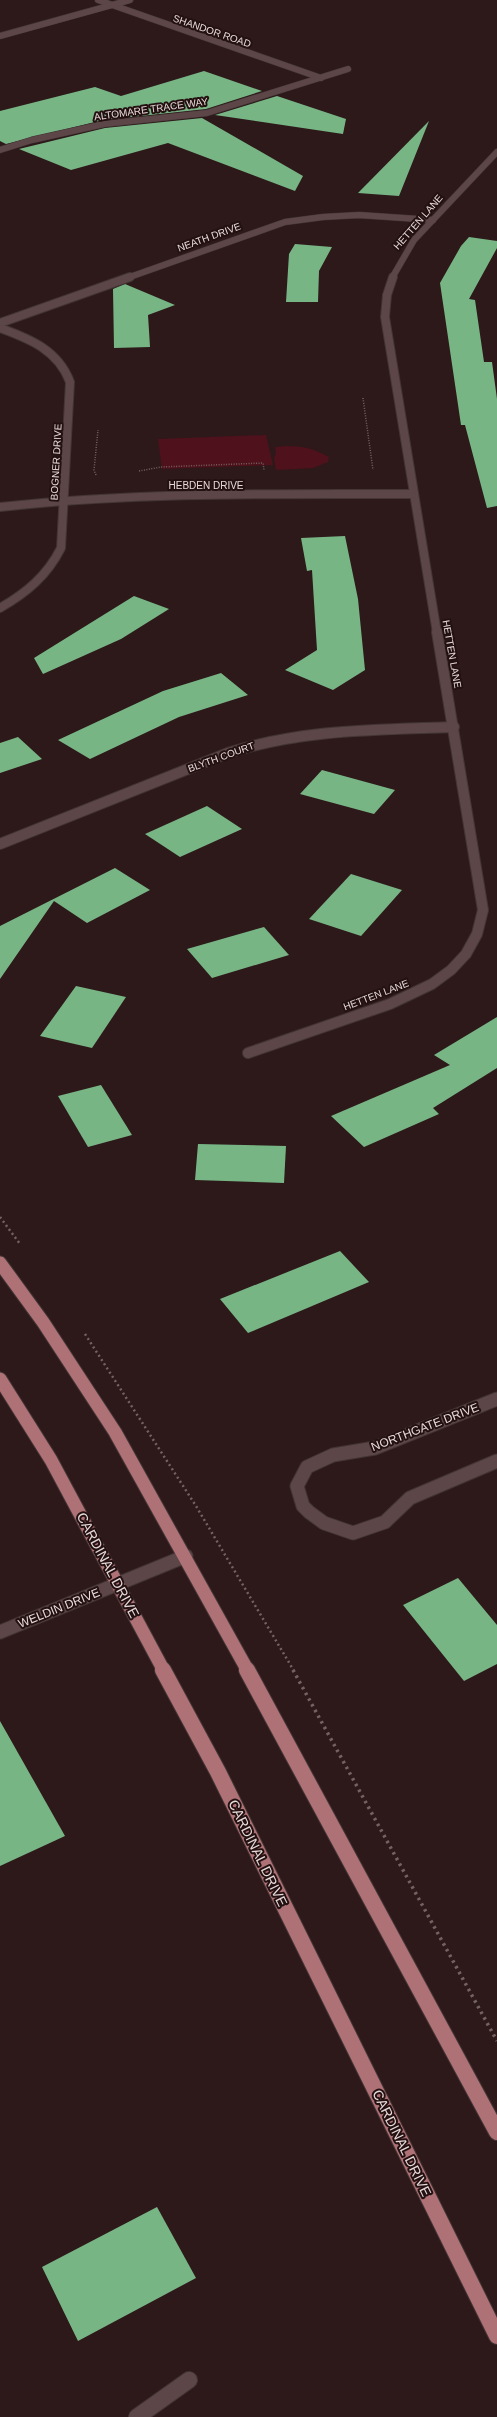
<svg xmlns="http://www.w3.org/2000/svg" width="497" height="2417" viewBox="0 0 497 2417" font-family="Arial,sans-serif">
<rect width="100%" height="100%" fill="#2d191a"/>
<g fill="#4f111b">
<path d="M266,435l7,30 -111,4 -4,-30z"/>
<path d="M287,446c16,0 28,3 42,11l-1,5 -15,6 -37,2 -2,-12 2,-4 -1,-7z"/>
</g>
<g fill="#78b585">
<path d="M204,71l58,20 -56,18 -103,11 -97,24 -6,-3v-30l95,-24 26,9z"/>
<path d="M277,96l69,23 -3,15 -128,-19z"/>
<path d="M202,118l101,58 -8,15 -127,-48 -97,27 -52,-21 86,-21z"/>
<path d="M429,121l-30,75 -41,-3z"/>
<path d="M469,237l28,4v7l-28,51 6,1 9,62h8l5,37v107l-10,2 -22,-83h-4l-21,-142 21,-37z"/>
<path d="M295,244l37,3 -13,24 -1,31h-32l3,-48z"/>
<path d="M125,284l50,21 -27,10 2,32 -36,1 -1,-59z"/>
<path d="M345,536l13,63 7,71 -32,20 -48,-20 32,-20 -5,-80 -5,1 -6,-33z"/>
<path d="M134,596l35,13 -48,30 -78,35 -9,-16z"/>
<path d="M221,673l27,22 -69,22 -89,42 -32,-19 105,-49z"/>
<path d="M18,737l24,22 -42,14v-30z"/>
<path d="M322,770l73,20 -21,24 -74,-20z"/>
<path d="M207,806l35,23 -62,28 -35,-23z"/>
<path d="M115,868l35,22 -63,33 -33,-22 -54,78v-53z"/>
<path d="M351,874l51,16 -41,46 -52,-17z"/>
<path d="M264,927l25,28 -77,23 -25,-29z"/>
<path d="M76,986l50,11 -34,51 -52,-12z"/>
<path d="M497,1017v51l-64,40 6,6 -75,33 -33,-31 119,-51 -16,-10z"/>
<path d="M101,1085l31,50 -44,12 -30,-51z"/>
<path d="M198,1144l88,2 -2,37 -89,-3z"/>
<path d="M340,1251l29,31 -121,51 -28,-34z"/>
<path d="M458,1578l39,47v39l-33,17 -61,-76z"/>
<path d="M0,1721l65,115 -65,30z"/>
<path d="M157,2207l39,71 -118,63 -36,-74z"/>
</g>
<g fill="none" stroke-linecap="round" stroke-linejoin="round">
<defs>
<g id="minor-far4">
<path d="M98,0l223,78"/>
<path d="M0,36l130,-36"/>
<path d="M0,150l32,-10 72,-16 103,-11 141,-44"/>
<path d="M127,278l158,-56 38,-5 36,-2 74,5"/>
<path d="M392,278l22,-38 83,-88"/>
</g>
<g id="minor-far3">
<path d="M393,277l-6,18 -2,22 52,316"/>
<path d="M0,323l130,-46"/>
<path d="M0,328c30,11 58,22 70,54l-9,166c-14,28 -35,45 -61,60"/>
<path d="M0,507c137,-15 274,-13 412,-13"/>
</g>
<g id="minor-far2">
<path d="M0,844l228,-91c75,-24 148,-23 226,-26"/>
<path d="M248,1053l142,-49 42,-20 19,-14 15,-16 11,-20 6,-24 -46,-278"/>
</g>
<g id="minor-far1">
<path d="M497,1399l-122,49 -42,7 -26,12 -10,19 6,20 6,6 15,11 29,10 32,-11 25,-24 87,-37"/>
<path d="M0,1632l186,-76"/>
</g>
<path id="minor" d="M137,2417l52,-37"/>
<g id="major-far1">
<path d="M0,1263l43,59 72,110 133,239"/>
<path d="M0,1379l51,81 113,211"/>
</g>
<g id="major">
<path d="M163,1670l55,102 279,564"/>
<path d="M247,1670l250,462"/>
</g>
</defs>
<use href="#minor-far4" stroke="#433435" stroke-width="7"/>
<use href="#minor-far3" stroke="#433435" stroke-width="10"/>
<use href="#minor-far2" stroke="#433435" stroke-width="12"/>
<use href="#minor-far1" stroke="#433435" stroke-width="15"/>
<use href="#minor" stroke="#433435" stroke-width="18"/>
<use href="#major-far1" stroke="#433435" stroke-width="15"/>
<use href="#major" stroke="#433435" stroke-width="18"/>
<g stroke="#746263" stroke-width="1.5" stroke-dasharray="1 1.5" stroke-linecap="butt">
<path d="M363,398l10,72"/>
<path d="M139,471l22,-4 102,-4 1,7"/>
<path d="M96,475l-2,-5 4,-40"/>
</g>
<g stroke="#746263" stroke-width="2.5" stroke-dasharray="2 3" stroke-linecap="butt">
<path d="M0,1217l20,27"/>
<path d="M85,1334l111,172 98,165"/>
</g>
<path stroke="#746263" stroke-width="3.5" stroke-dasharray="2.5 4" stroke-linecap="butt" d="M293,1670l204,371"/>
<use href="#minor-far4" stroke="#5c4647" stroke-width="6"/>
<use href="#minor-far3" stroke="#5c4647" stroke-width="8"/>
<use href="#minor-far2" stroke="#5c4647" stroke-width="10"/>
<use href="#minor-far1" stroke="#5c4647" stroke-width="13"/>
<use href="#minor" stroke="#5c4647" stroke-width="16"/>
<use href="#major-far1" stroke="#ae7175" stroke-width="13"/>
<use href="#major" stroke="#ae7175" stroke-width="16"/>
</g>
<g text-anchor="middle" dominant-baseline="central" stroke-width="4" stroke-linejoin="round" paint-order="stroke">
<g font-size="10" fill="#e8dada" stroke="#231011">
<text transform="translate(212 31) rotate(19)">SHANDOR ROAD</text>
<text transform="translate(151 109) rotate(-8)">ALTOMARE TRACE WAY</text>
<text transform="translate(418 222) rotate(-49)">HETTEN LANE</text>
<text transform="translate(209 237) rotate(-20)">NEATH DRIVE</text>
<text transform="translate(56 462) rotate(-87)">BOGNER DRIVE</text>
<text x="206" y="485">HEBDEN DRIVE</text>
<text transform="translate(452 654) rotate(80)">HETTEN LANE</text>
<text transform="translate(221 757) rotate(-20)">BLYTH COURT</text>
<text transform="translate(376 995) rotate(-21)">HETTEN LANE</text>
</g>
<g font-size="12" fill="#e8dada" stroke="#231011">
<text transform="translate(425 1427) rotate(-21)">NORTHGATE DRIVE</text>
<text transform="translate(59 1608) rotate(-22)">WELDIN DRIVE</text>
</g>
<g font-size="14" fill="#e8dada" stroke="#231011">
<text transform="translate(108 1565) rotate(62)">CARDINAL DRIVE</text>
<text transform="translate(258 1853) rotate(64)">CARDINAL DRIVE</text>
<text transform="translate(402 2143) rotate(64)">CARDINAL DRIVE</text>
</g>
</g>
</svg>
